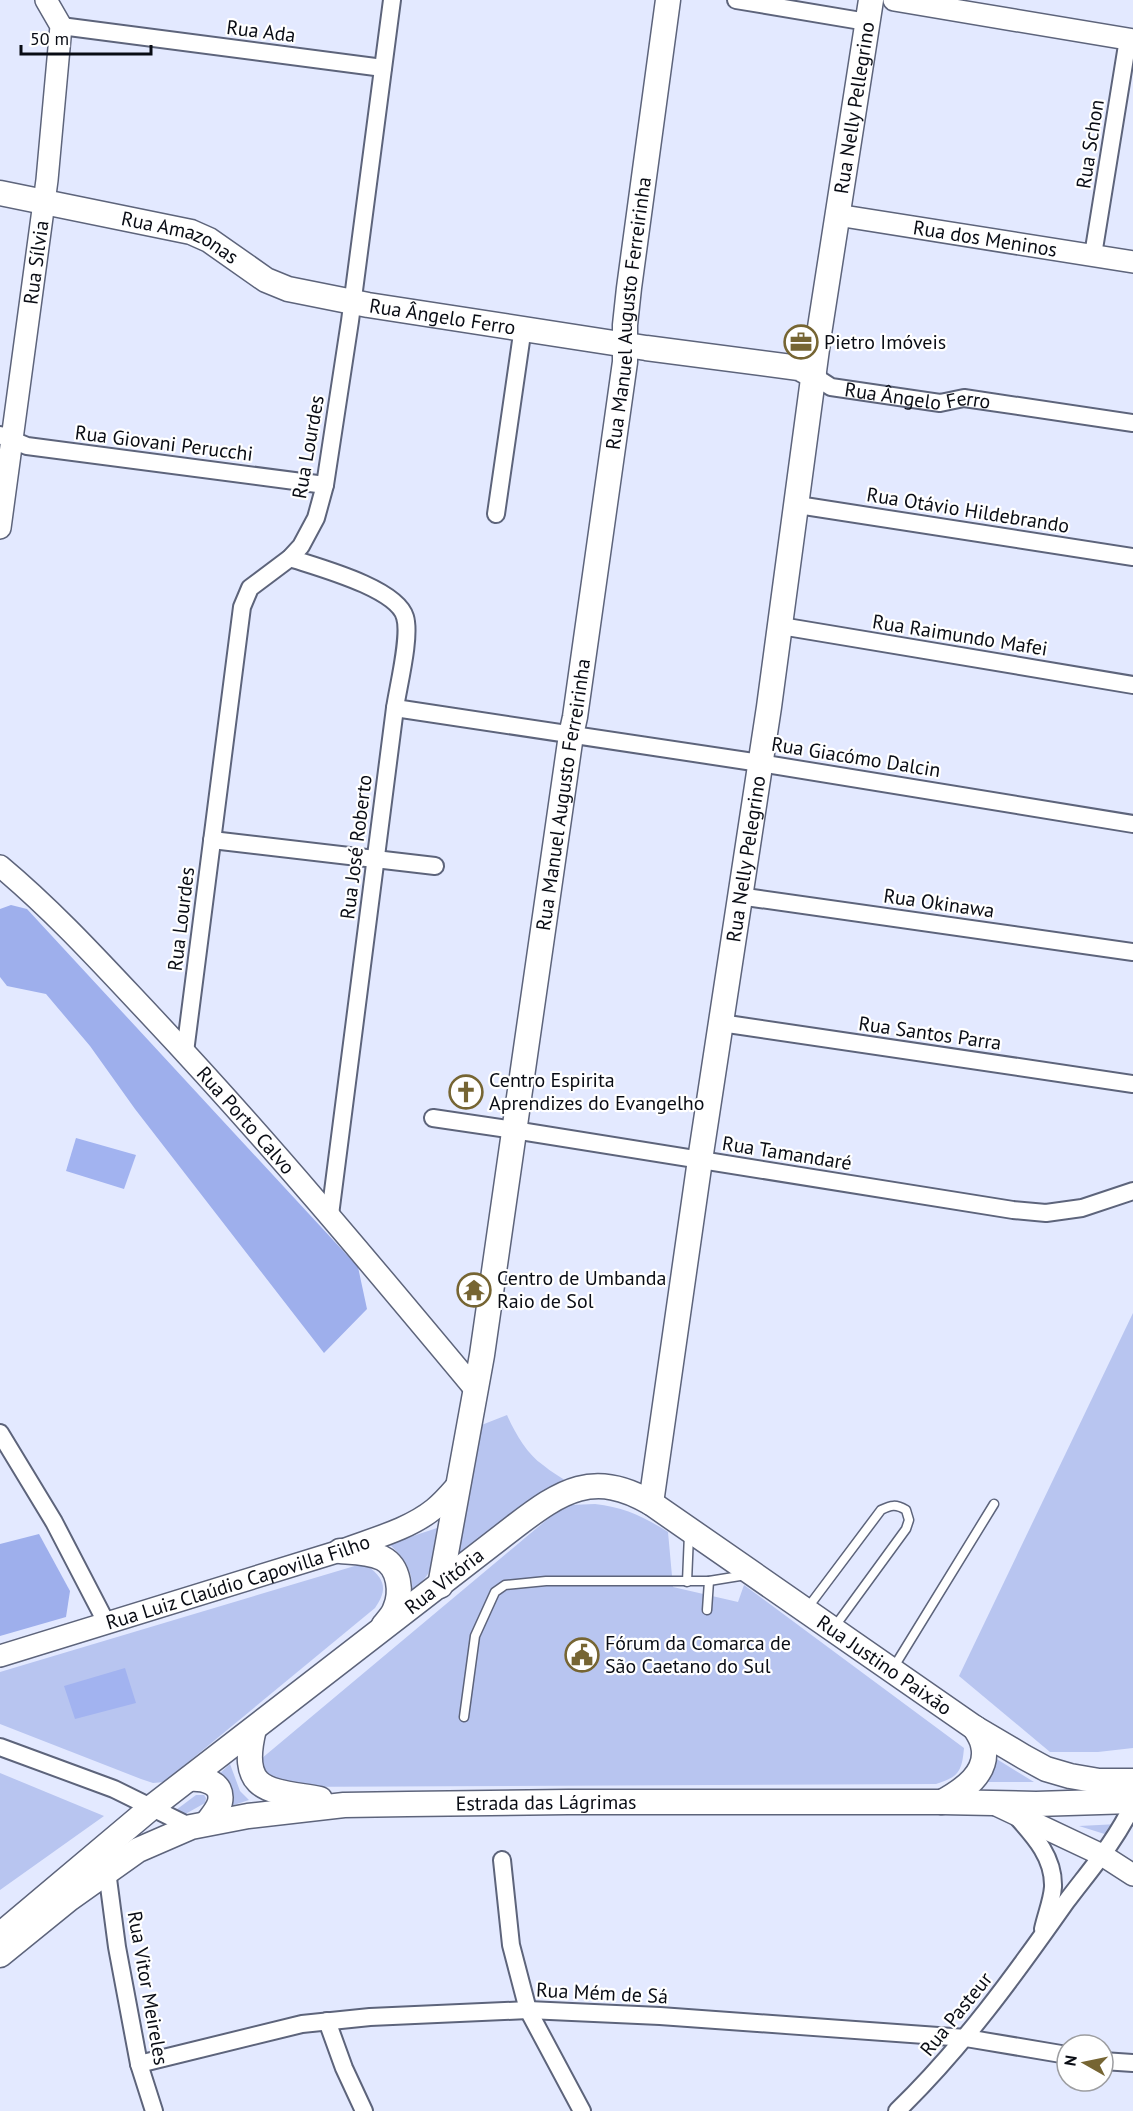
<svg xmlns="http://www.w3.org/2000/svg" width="1133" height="2111" viewBox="0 0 1133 2111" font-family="'PT Sans',sans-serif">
<rect width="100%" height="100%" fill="#e3e9ff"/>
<g fill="#b8c5f0">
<path d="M1133,1313v435l-35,4h-48l-91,-76z"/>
<path d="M507,1415c8,18 20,39 36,50 8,7 18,12 27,19 -43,7 -82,50 -115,77l24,-135z"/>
<path d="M595,1504c29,3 49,13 73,28l5,55 65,15 6,-17 220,163c-2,23 -5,29 -28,36l-665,3 -16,-23 295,-247 20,-12z"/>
<path d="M437,1528h3c-6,30 -4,43 -28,64 2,-20 -8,-35 -23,-48z"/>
<path d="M358,1565l10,1c17,14 20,23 7,42l-211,174 -11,1 -12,-4 -141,-55v-52z"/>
<path d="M995,1758l39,24h-49z"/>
<path d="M230,1764l10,27 9,9 -18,6 -13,-31z"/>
<path d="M0,1773l104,43 -104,74z"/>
<path d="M196,1795h8l2,3 -1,5 -25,14 -8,-4z"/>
<path d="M1119,1824l-8,12 -32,-10z"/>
</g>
<g fill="#9eafec">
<path d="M11,905l16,4 331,358 9,42 -43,44 -189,-244 -45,-63 -44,-52 -39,-8 -7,-9v-68z"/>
<path d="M39,1534l31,57 -4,26 -66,19v-92z"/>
</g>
<g fill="#a2b3f0">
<path d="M76,1138l60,17 -12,34 -58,-18z"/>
<path d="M125,1668l11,35 -61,16 -11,-33z"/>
</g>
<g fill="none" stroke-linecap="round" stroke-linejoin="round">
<defs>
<g id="service">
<path d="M687,1582l2,-48"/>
<path d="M707,1610l2,-29"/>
<path d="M806,1610l75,-100c10,-5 15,-6 25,0l3,10 -3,9 -73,100"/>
<path d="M892,1670l102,-166"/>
<path d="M464,1717l11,-81 20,-44 10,-7 41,-4h163l37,-6"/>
</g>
<g id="minor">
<path d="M736,0l131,22"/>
<path d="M61,26l322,42"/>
<path d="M1093,255l35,-216"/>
<path id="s1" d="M814,376l17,11 109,16 24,-5 169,25"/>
<path d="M0,435l27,11 298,39"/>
<path d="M798,505l335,52"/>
<path d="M496,514l27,-187"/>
<path d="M290,558c27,9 107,30 115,59 6,19 -7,70 -10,91l-65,507"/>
<path d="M781,626l352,59"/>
<path d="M395,708l365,55 373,61"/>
<path d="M212,840l223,26"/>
<path d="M739,896l394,56"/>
<path d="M721,1023l412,61"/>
<path d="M185,1052l57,-445 8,-19 40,-30 11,-12 15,-28 9,-33 25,-164 42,-321"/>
<path d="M433,1118l81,12 499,80 33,3 36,-5 51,-17"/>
<path d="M0,1433l54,89 53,102"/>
<path d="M0,1747l114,42 77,38"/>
<path d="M1017,1817c18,20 37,41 36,70 -1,14 -7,28 -10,42"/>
<path d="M502,1860l9,85 17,65 54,101"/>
<path d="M107,1871l10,76 22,117 15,47"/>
<path d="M327,2021l17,47 20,43"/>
<path d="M1103,2061l30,2"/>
<path d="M139,2064l163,-40 68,-7 158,-7 132,6 306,22 101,17"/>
<path d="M897,2111c65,-63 117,-135 169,-209 24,-32 50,-61 67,-98"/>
</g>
<g id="tertiary">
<path d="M894,0l239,40"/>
<path id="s2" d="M837,215l296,47"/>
<path id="s3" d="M0,528l47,-348 14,-154 -15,-26"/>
<path id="s4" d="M0,866c55,46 102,98 151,150 113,120 219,247 324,373"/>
<path id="s5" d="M0,1656l340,-105c31,-12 68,-21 94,-42 10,-8 18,-18 26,-27"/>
<path d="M994,1804l108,51 31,20"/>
</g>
<g id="secondary">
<path id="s6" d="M0,193l191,39 18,8 57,40 22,9 80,16 278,43 153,20 15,8"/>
<path id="s7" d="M651,1503l49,-343 69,-453 50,-373 52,-334"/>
<path d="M340,1551c14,1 29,1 42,7 18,9 20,35 13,51 -2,6 -7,11 -11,16"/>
<path id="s8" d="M440,1586l42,-231 89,-620 4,-18 50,-355v-37l4,-37 39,-288"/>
<path d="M254,1729c-16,65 16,61 66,70"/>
<path d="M189,1779c14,-1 35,3 31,23 -2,8 -9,15 -13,21"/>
<path d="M942,1802c20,-11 48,-29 41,-57 -1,-6 -5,-12 -8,-17"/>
<path id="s9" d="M0,1935l152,-128 362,-280c47,-36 80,-58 137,-24l324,225 49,29 22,12 24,7 29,5h34"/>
<path id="s10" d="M0,1955l69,-56 69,-49 53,-23 57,-11 96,-11 64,-1 160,-2h374l94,2 97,-3"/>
</g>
</defs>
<use href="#service" stroke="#5d647b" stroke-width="11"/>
<use href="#minor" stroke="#5d647b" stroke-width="20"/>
<use href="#tertiary" stroke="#5d647b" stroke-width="24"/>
<use href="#secondary" stroke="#5d647b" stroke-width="27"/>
<use href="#service" stroke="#fff" stroke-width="8"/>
<use href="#minor" stroke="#fff" stroke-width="16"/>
<use href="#tertiary" stroke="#fff" stroke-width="21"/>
<use href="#secondary" stroke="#fff" stroke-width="24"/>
</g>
<defs>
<symbol id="office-ring" viewBox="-11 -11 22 22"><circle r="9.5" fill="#fff" stroke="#766533" stroke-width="1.5"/><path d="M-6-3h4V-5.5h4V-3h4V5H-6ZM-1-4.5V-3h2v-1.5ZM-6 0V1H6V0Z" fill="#766533"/></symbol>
<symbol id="church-ring" viewBox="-11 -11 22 22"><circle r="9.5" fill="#fff" stroke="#766533" stroke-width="1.5"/><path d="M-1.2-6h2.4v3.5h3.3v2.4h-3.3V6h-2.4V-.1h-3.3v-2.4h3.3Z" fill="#766533"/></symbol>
<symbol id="temple-ring" viewBox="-11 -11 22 22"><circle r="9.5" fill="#fff" stroke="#766533" stroke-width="1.5"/><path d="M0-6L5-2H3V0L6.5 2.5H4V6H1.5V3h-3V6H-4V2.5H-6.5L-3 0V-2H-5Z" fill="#766533"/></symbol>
<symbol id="civic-ring" viewBox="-11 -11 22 22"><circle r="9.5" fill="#fff" stroke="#766533" stroke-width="1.5"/><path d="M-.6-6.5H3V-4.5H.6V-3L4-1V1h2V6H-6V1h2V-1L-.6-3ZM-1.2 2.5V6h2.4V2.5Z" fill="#766533"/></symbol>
</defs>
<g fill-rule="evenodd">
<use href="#office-ring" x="782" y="323" width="38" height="38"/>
<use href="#church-ring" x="447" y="1073" width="38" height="38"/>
<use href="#temple-ring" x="455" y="1271" width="38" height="38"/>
<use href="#civic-ring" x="563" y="1636" width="38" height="38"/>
</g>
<g text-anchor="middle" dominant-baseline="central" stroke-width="4.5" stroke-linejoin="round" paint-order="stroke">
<g font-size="20" fill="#090c14" stroke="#fff">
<text transform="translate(261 31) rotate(7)">Rua Ada</text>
<text stroke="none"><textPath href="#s7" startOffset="1410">Rua Nelly Pellegrino</textPath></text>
<text transform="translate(1090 144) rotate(-81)">Rua Schon</text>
<text stroke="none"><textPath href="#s2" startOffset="150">Rua dos Meninos</textPath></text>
<text stroke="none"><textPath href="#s6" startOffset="186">Rua Amazonas</textPath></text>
<text stroke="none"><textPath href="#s3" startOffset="268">Rua Sílvia</textPath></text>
<text stroke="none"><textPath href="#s8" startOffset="1287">Rua Manuel Augusto Ferreirinha</textPath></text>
<text stroke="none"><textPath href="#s6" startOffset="465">Rua Ângelo Ferro</textPath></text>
<text stroke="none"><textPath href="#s1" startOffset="108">Rua Ângelo Ferro</textPath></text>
<text transform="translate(164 443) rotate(7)">Rua Giovani Perucchi</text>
<text transform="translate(308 447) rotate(-80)">Rua Lourdes</text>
<text transform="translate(968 510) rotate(9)">Rua Otávio Hildebrando</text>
<text transform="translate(960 635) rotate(9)">Rua Raimundo Mafei</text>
<text transform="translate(856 757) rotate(9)">Rua Giacómo Dalcin</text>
<text stroke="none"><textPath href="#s8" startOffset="801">Rua Manuel Augusto Ferreirinha</textPath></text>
<text transform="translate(356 847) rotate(-83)">Rua José Roberto</text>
<text stroke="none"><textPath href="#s7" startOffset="651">Rua Nelly Pelegrino</textPath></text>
<text transform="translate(939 903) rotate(8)">Rua Okinawa</text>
<text transform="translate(181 919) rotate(-83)">Rua Lourdes</text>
<text transform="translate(930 1033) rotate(8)">Rua Santos Parra</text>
<text stroke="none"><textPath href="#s4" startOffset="354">Rua Porto Calvo</textPath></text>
<text transform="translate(787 1153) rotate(9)">Rua Tamandaré</text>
<text stroke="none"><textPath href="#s5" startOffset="249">Rua Luiz Claúdio Capovilla Filho</textPath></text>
<text stroke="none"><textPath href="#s9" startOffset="568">Rua Vitória</textPath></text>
<text stroke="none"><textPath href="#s9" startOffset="1092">Rua Justino Paixão</textPath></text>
<text stroke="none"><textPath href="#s10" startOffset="588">Estrada das Lágrimas</textPath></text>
<text transform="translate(148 1988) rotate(80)">Rua Vitor Meireles</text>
<text transform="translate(602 1993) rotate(3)">Rua Mém de Sá</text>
<text transform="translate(956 2014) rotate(-51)">Rua Pasteur</text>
</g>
<g font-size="20" fill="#090c14" stroke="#fff" text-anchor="start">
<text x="824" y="342">Pietro Imóveis</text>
<text x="489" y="1080">Centro Espirita<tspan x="489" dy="23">Aprendizes do Evangelho</tspan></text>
<text x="497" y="1278">Centro de Umbanda<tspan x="497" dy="23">Raio de Sol</tspan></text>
<text x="605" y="1643">Fórum da Comarca de<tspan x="605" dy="23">São Caetano do Sul</tspan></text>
</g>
</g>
<g transform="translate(1085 2063) rotate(279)"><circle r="28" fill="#ffffff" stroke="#9d9ea1" stroke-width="1.5"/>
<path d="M0-4.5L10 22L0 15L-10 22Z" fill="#766533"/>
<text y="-9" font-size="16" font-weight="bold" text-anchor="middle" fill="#090c14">N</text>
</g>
<path d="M21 45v9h130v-9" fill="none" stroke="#090c14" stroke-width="3"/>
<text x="30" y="45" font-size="18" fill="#090c14" stroke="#ffffff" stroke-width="4.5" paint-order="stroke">50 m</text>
</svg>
